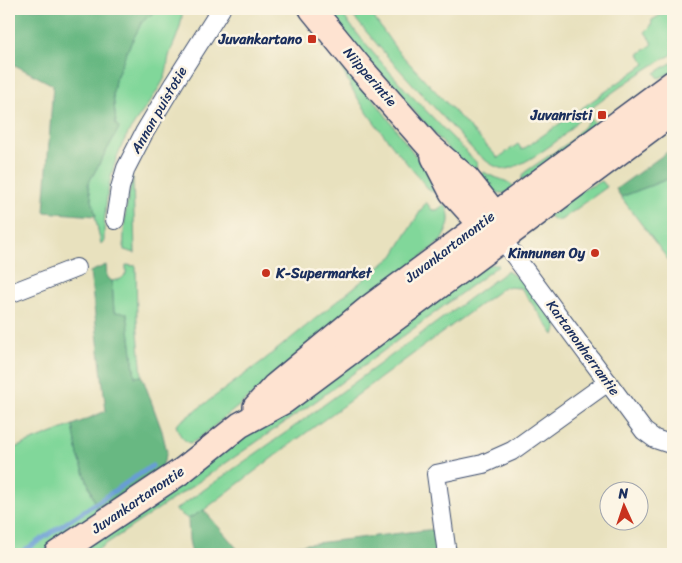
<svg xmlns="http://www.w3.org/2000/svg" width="682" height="563" viewBox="0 0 682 563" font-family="Sriracha,sans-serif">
<rect width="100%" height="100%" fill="#fcf5e5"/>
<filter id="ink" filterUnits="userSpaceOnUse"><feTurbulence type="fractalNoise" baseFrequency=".02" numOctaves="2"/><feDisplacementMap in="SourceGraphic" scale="10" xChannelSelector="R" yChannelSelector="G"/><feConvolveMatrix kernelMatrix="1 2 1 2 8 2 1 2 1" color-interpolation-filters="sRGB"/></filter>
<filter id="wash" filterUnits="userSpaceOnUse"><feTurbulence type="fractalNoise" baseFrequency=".0096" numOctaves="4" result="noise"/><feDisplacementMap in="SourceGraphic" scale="20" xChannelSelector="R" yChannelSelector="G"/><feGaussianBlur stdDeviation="1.12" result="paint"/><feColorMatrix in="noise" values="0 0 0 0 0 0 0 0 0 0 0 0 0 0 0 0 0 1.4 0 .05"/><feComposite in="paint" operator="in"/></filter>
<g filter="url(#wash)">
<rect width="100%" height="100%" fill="#e8e1be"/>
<g fill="#81d79a" stroke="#4e837c">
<path d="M158,9h24c1,16 -6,29 -12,44 -3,8 -2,18 -6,26 -10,20 -27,38 -38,58 -17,32 -22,69 -22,104l-3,3 -13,-60 31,-56 -3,-4 -3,-30 2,-14 12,-29 15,-30z"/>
<path d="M327,9h11l29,37 39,44 71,73 -1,5 -7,4 -108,-120z"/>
<path d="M347,9h21l28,40 102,109 20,-14 4,6 123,-86 -6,-10 14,-10 -8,-12 6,-6 1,-6 19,-11h2v45c-31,16 -60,38 -88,59 -8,6 -14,16 -21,22 -11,10 -46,34 -59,34 -12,-1 -21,-10 -30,-17l-88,-96z"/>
<path d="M671,63h2v9l-14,6 -4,-5z"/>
<path d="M340,65l29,28 72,97 -5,2 -6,-1c-27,-33 -56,-65 -78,-102 -4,-8 -8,-16 -12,-24z"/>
<path d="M591,119l5,5 -22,26 -52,30v-4l3,-4 43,-29z"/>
<path d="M484,172c12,8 24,6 33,18 -18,8 -29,0 -43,-11z"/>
<path d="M673,177v89l-52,-69z"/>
<path d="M133,178l2,75 -11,-3c-1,-26 2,-47 9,-72z"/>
<path d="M602,181l5,6 -46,33c-8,1 -10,-2 -14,-7l25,-18z"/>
<path d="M426,202l6,8h5l8,-6c8,15 3,24 -4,37l-244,199 -7,3c-9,-4 -11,-9 -14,-18l88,-65 129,-104z"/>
<path d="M485,264l14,1 -183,136 -125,86 -100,67h-18z"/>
<path d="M126,265l10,1 1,55 5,55 -7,1 -8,-63 -13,-2 -2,-31 9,-2 5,-5z"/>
<path d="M507,271c22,12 36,36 50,55l-3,9 -33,-47 -17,-1 -228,168 -72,55 -16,9 -13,-9 113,-79z"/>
<path d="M73,425l5,30 21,59 -59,40h-31v-104z"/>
</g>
<g fill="#68b882" stroke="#427470">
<path d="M9,9h149l-16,13 -15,29 -12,29 -2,14 3,30 3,4 -31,56 8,32 -52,-4 9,-127 -44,-23z"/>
<path d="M673,148v29l-52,20 -5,-8z"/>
<path d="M106,265l1,13 5,3 2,31 13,1 8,64 7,-1 20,55 5,21 -5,15 -63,47 -21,-59 -5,-30 33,-14 -16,-139z"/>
<path d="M204,510l36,42 195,-23 22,25h-265l-3,-14 -1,-21z"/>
</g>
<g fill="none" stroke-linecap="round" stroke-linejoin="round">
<path stroke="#689dd5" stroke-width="5" d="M19,554l133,-88"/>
</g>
</g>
<g filter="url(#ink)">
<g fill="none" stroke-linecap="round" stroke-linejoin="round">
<defs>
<g id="street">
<path d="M115,220l5,-32 6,-20 18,-35 30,-50 47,-74"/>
<path d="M502,239l142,192 11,8 18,6"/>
<path d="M9,294l67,-26"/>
<path d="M447,554l-11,-80 47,-10 29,-13 96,-69"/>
</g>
<g id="secondary">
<path d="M312,9l49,60 67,76 39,34 28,35 4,15"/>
<path d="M434,157l18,35 29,32 12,9"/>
<path d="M256,407l19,-21 94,-78 304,-225"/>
<path d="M57,554l126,-84 57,-45 44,-24 389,-289"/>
</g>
</defs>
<use href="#street" stroke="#3a4a6c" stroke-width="20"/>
<use href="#secondary" stroke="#3a4a6c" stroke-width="28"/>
<use href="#street" stroke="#fff" stroke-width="18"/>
<use href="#secondary" stroke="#fee3d1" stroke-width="25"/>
</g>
</g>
<g fill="#c8321e" stroke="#fcf5e5" stroke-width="2">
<rect x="307" y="34" width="10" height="10" rx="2.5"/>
<rect x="597" y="110" width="10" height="10" rx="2.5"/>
<circle cx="595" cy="253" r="5"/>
<circle cx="266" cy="273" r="5"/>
</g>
<g text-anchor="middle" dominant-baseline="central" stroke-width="5" stroke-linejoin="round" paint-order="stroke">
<g font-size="14" font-weight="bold" fill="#1b2f5e" stroke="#fcf5e5" text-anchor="end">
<text x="302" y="39">Juvankartano</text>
<text x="592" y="115">Juvanristi</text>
<text x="585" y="253">Kinnunen Oy</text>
<text x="276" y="273" text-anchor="start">K-Supermarket</text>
</g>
<g font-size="14" fill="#1b2f5e" stroke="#fcf5e5">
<text transform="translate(370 77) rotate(49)">Niipperintie</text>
<text transform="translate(159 110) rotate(-60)">Annan puistotie</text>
<text transform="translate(450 247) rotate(-37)">Juvankartanontie</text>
<text transform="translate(583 348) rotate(54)">Kartanonherrantie</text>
<text transform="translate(138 500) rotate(-34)">Juvankartanontie</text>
</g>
</g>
<rect width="682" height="563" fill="none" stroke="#fcf5e5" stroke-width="30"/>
<g transform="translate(624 506) rotate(357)"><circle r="24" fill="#fcf5e5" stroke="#a2a6af"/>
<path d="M0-4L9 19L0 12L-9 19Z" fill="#c8321e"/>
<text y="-8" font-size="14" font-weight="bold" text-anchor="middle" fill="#1b2f5e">N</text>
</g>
</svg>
